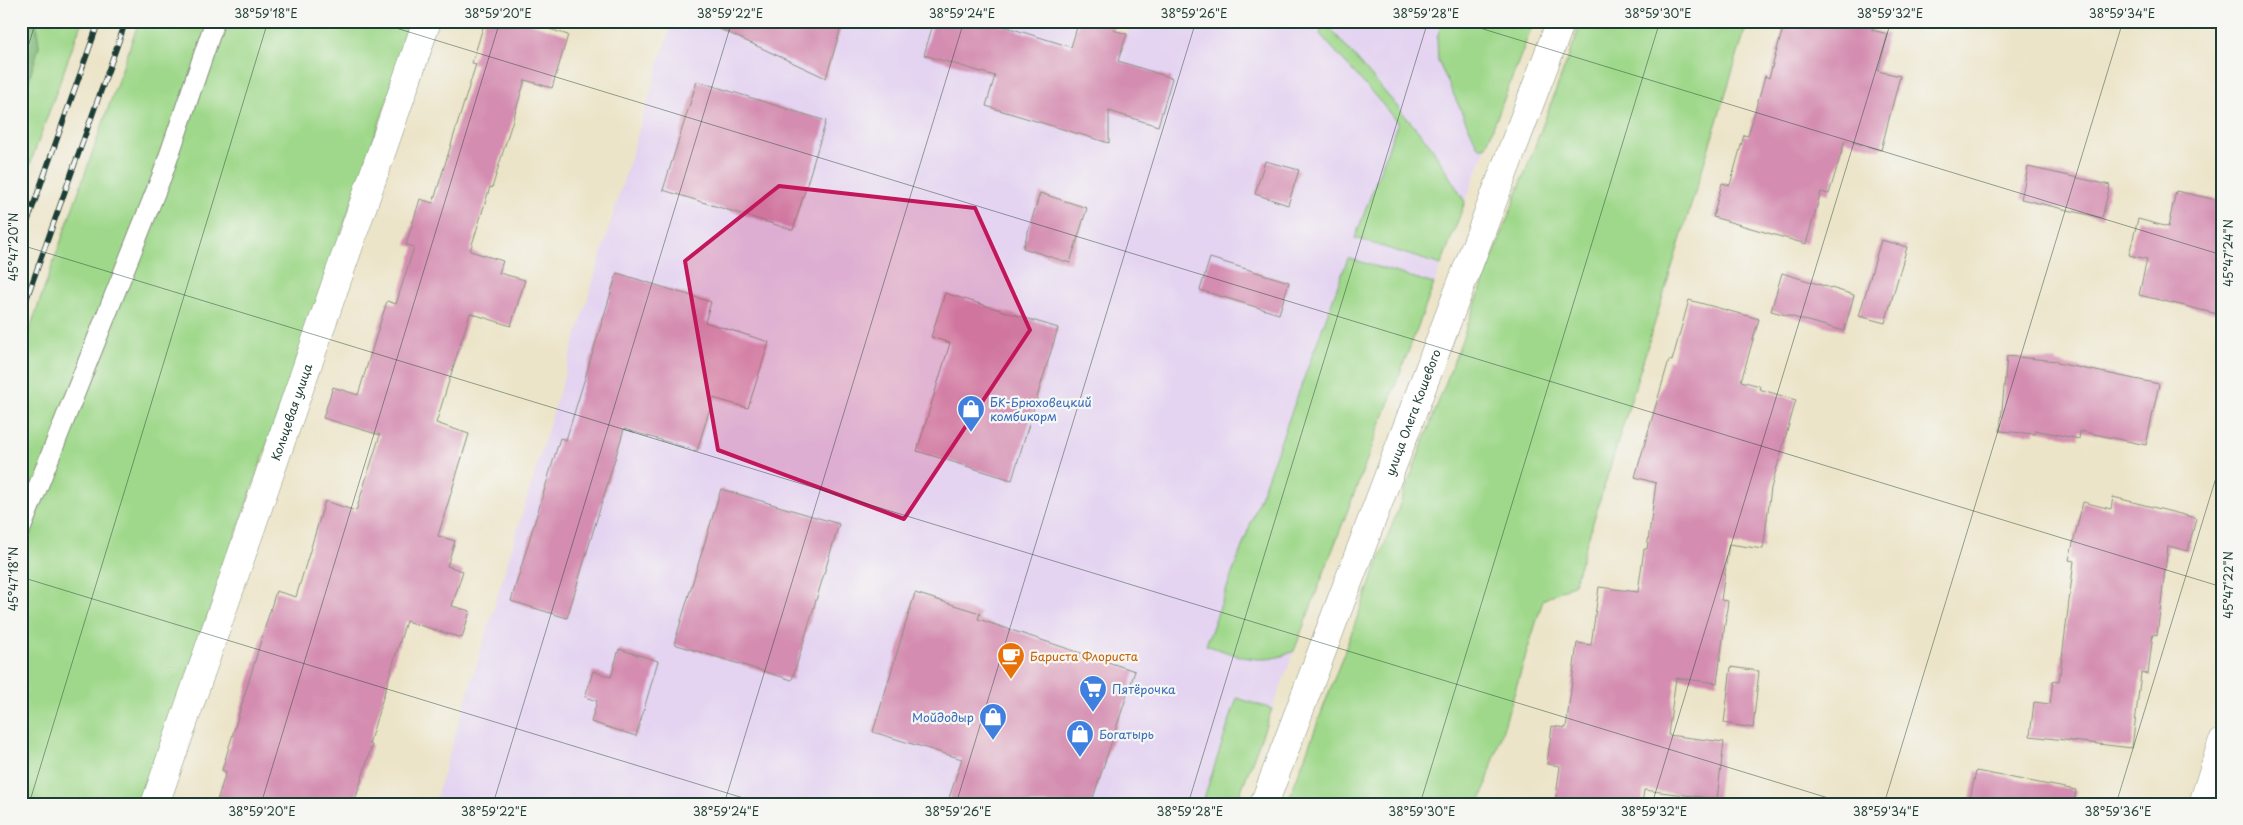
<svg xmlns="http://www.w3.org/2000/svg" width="2243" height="825" viewBox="0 0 2243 825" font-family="'Playpen Sans',sans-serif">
<rect width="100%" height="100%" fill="#f6f6f2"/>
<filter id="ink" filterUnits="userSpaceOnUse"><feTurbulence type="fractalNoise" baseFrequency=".02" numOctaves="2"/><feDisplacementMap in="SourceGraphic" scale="10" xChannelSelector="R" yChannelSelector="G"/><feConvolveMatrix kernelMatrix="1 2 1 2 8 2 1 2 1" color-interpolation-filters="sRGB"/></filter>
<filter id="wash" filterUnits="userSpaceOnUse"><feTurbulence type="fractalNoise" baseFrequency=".0096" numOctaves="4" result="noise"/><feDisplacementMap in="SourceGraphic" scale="20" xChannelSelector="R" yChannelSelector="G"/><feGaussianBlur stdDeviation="1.12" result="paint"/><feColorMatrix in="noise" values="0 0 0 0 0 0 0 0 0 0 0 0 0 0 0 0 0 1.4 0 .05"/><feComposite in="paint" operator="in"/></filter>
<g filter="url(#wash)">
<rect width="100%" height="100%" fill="#ece4c8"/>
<path fill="#e4d3f1" d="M672,21h440l4,1 -2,8 13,4 4,-13h403l-298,783h-802z"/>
<g fill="#9fd88a" stroke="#5f8a5f">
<path d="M36,21h46l-61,168v-83l18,-60z"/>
<path d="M139,21h276l-273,783h-121v-450z"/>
<path d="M1324,21l107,125 34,56 -24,63 -86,-27 43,-116 -78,-88z"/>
<path d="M1442,21h92l-48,125 -5,2 -4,-3 -39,-84 -1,-23z"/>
<path d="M1582,21h166l-174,563 -31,16 -63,204h-193z"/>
<path d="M1348,258l86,26 -140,367c-33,16 -55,5 -88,-6z"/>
<path d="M1237,698l35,11 -36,95h-34z"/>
</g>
<path fill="#7fb876" stroke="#4f7a55" d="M21,21h15l3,25 -18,60z"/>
<g id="blocks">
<g fill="#d48cb0">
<path d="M485,21h39l44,14 -16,53 -27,-8 -33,108 -2,-1 -20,64 33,10 -4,12 26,7 -14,46 -41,-13 -34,110 33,11 -31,102 17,5 -8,25 16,5 -11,35 18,5 -8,27 -56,-17 -37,123 3,1 -18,59h-138l10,-32 -4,-2 54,-179 20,6 29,-96 31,10 24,-76 -57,-17 10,-31 25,8 29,-94 9,3 18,-57 -8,-2 14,-46 13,4 43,-139 -4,-1z"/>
<path d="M703,21h140l-17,57z"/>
<path d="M934,21h53l84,26 8,-26h37l-3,9 14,4 -9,27 54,17 -14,48 -49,-15v32l-123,-37 9,-30 -71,-21z"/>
<path d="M1785,21h89l-2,9 16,4 -10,37 22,5 -19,74 -36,-10 -16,54 -8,-2 -15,52 -93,-27 9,-34 8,2 14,-50 4,1 17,-60 4,2z"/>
<path d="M697,81l129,40 -33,109 -130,-40z"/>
<path d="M1265,161l34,9 -11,35 -33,-11z"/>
<path d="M2028,167l82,18 -8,33 -81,-19z"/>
<path d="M2176,191l46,10v114l-83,-20 8,-36 -18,-4 9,-36 30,8z"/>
<path d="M1040,193l47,15 -17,55 -47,-15z"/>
<path d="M1881,240l26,7 -22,76 -26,-7z"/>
<path d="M1210,258l79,24 -10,32 -79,-24z"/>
<path d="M617,273l94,29 -6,20 64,20 -21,66 -35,-10 -16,53 -73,-22 -57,189 -56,-17 49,-163 6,2z"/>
<path d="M1782,273l72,22 -10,36 -73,-20z"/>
<path d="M945,293l113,35 -46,152 -95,-29 33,-108 -19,-6z"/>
<path d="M1689,300l70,19 -18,62 19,5 -1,3 37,11 -25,88 -8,61 -34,-5 -8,56 7,1 -11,82 -41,-5 -8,57 56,7 -7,57 -73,-9 -2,14h-87l5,-38 -13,-2 5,-38 14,2 11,-85 14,2 8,-58 39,5 6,-43h3l9,-66 -21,-6 34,-117 3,1z"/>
<path d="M2007,356l50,5v2l102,21 -13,61 -66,-14 -1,8 -44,-9v4l-35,-3z"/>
<path d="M721,489l118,35 -47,156 -118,-36z"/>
<path d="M2113,497l83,21 -8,33 -20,-5 -11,89 -4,-1 -5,40 -7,-1 -9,75 -102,-12 4,-34 16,2 3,-23 6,1 15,-121 -5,-1 14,-58 28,7z"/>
<path d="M915,593l65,20 -2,6 157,52 -44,133h-144l15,-45 -89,-27z"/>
<path d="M619,649l39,12 -22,75 -45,-14 6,-21 -12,-4 8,-26 18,6z"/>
<path d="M1731,667l28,4 -6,57 -29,-5z"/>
<path d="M1976,771l100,19 -2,14h-105z"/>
</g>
</g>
</g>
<g filter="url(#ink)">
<use href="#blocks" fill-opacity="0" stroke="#86907e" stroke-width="1"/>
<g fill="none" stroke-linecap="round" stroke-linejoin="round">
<defs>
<path id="lane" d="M21,529l142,-356 52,-152"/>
<g id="street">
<path id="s1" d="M155,804l272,-783"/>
<path d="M2203,804l19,-61"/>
</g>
<g id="secondary">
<path id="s2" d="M1264,804l297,-783"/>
</g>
</defs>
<use href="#lane" stroke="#86907e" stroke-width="21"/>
<use href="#street" stroke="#86907e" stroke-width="29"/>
<use href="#secondary" stroke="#86907e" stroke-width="29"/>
<use href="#lane" stroke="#fff" stroke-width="19"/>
<use href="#street" stroke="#fff" stroke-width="28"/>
<use href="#secondary" stroke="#fff" stroke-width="28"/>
<defs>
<g id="rail">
<path d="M21,240l78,-219"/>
<path d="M21,314l105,-293"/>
</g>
</defs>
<use href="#rail" stroke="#1f3d34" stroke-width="5.5"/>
<use href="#rail" stroke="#f6f6f2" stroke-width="4" stroke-dasharray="11" stroke-linecap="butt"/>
</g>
</g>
<path fill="#c2185b" fill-opacity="0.2" stroke="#c2185b" stroke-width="4" stroke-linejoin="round" d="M779,186l196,22 55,122 -126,189 -186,-69 -33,-189z"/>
<path fill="none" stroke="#1f3d34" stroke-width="1" stroke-opacity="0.45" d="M373,21l1849,566M1457,21l765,234M21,69l15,-48M21,245l1827,559M21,577l742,227M29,804l239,-783M261,804l239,-783M493,804l239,-783M724,804l240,-783M956,804l240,-783M1188,804l240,-783M1420,804l240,-783M1652,804l239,-783M1884,804l239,-783M2116,804l106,-346"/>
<defs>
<symbol id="shop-pin" viewBox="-11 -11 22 30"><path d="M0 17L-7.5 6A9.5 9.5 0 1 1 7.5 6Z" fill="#3f7fe0" stroke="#f6f6f2"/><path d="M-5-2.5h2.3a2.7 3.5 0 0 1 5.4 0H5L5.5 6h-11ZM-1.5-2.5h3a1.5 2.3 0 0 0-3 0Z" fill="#fff"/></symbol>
<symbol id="cafe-pin" viewBox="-11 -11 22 30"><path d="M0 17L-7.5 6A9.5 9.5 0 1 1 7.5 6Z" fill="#e8710a" stroke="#f6f6f2"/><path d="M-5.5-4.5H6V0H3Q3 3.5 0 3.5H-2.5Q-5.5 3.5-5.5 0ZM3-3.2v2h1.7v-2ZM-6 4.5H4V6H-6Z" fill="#fff"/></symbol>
<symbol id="supermarket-pin" viewBox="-11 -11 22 30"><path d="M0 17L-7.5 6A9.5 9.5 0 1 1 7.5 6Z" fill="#3f7fe0" stroke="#f6f6f2"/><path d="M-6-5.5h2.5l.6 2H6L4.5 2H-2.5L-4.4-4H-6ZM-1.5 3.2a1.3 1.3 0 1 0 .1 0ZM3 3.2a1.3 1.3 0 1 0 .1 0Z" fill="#fff"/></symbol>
</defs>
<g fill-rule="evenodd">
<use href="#shop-pin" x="955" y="393" width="32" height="43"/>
<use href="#cafe-pin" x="995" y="640" width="32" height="43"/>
<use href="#supermarket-pin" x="1077" y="673" width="32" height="43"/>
<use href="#shop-pin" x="977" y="701" width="32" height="43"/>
<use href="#shop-pin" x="1064" y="718" width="32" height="43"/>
</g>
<g text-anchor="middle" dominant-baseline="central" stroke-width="4.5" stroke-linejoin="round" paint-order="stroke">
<g font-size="12" fill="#366cbe" stroke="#f6f6f2" text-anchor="start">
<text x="990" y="402">БК-Брюховецкий<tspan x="990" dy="14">комбикорм</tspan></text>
<text x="1112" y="689">Пятёрочка</text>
<text x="974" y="717" text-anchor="end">Мойдодыр</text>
<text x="1099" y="734">Богатырь</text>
</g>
<g font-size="12" fill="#1f3d34" stroke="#f6f6f2">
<text stroke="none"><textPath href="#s1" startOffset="415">Кольцевая улица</textPath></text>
<text stroke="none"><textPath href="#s2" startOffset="419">улица Олега Кошевого</textPath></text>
</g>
<g font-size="12" fill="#c56008" stroke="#f6f6f2" text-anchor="start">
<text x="1030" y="656">Бариста Флориста</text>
</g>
</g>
<rect width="2243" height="825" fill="none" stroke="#f6f6f2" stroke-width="55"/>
<rect x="28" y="28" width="2188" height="770" fill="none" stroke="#1f3d34" stroke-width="2"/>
<g font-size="12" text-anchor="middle" fill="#1f3d34">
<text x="266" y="18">38°59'18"E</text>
<text x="498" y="18">38°59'20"E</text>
<text x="730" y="18">38°59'22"E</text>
<text x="962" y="18">38°59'24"E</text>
<text x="1194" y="18">38°59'26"E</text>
<text x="1426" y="18">38°59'28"E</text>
<text x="1658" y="18">38°59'30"E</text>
<text x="1890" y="18">38°59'32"E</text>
<text x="2122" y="18">38°59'34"E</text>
<text transform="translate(14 247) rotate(-90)" y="4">45°47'20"N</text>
<text transform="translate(2229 253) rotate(-90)" y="4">45°47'24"N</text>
<text transform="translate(14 579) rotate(-90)" y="4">45°47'18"N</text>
<text transform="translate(2229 585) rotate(-90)" y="4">45°47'22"N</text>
<text x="262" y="816">38°59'20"E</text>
<text x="494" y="816">38°59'22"E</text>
<text x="726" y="816">38°59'24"E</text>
<text x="958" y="816">38°59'26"E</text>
<text x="1190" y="816">38°59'28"E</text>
<text x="1422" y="816">38°59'30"E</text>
<text x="1654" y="816">38°59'32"E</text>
<text x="1886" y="816">38°59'34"E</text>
<text x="2118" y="816">38°59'36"E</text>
</g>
</svg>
